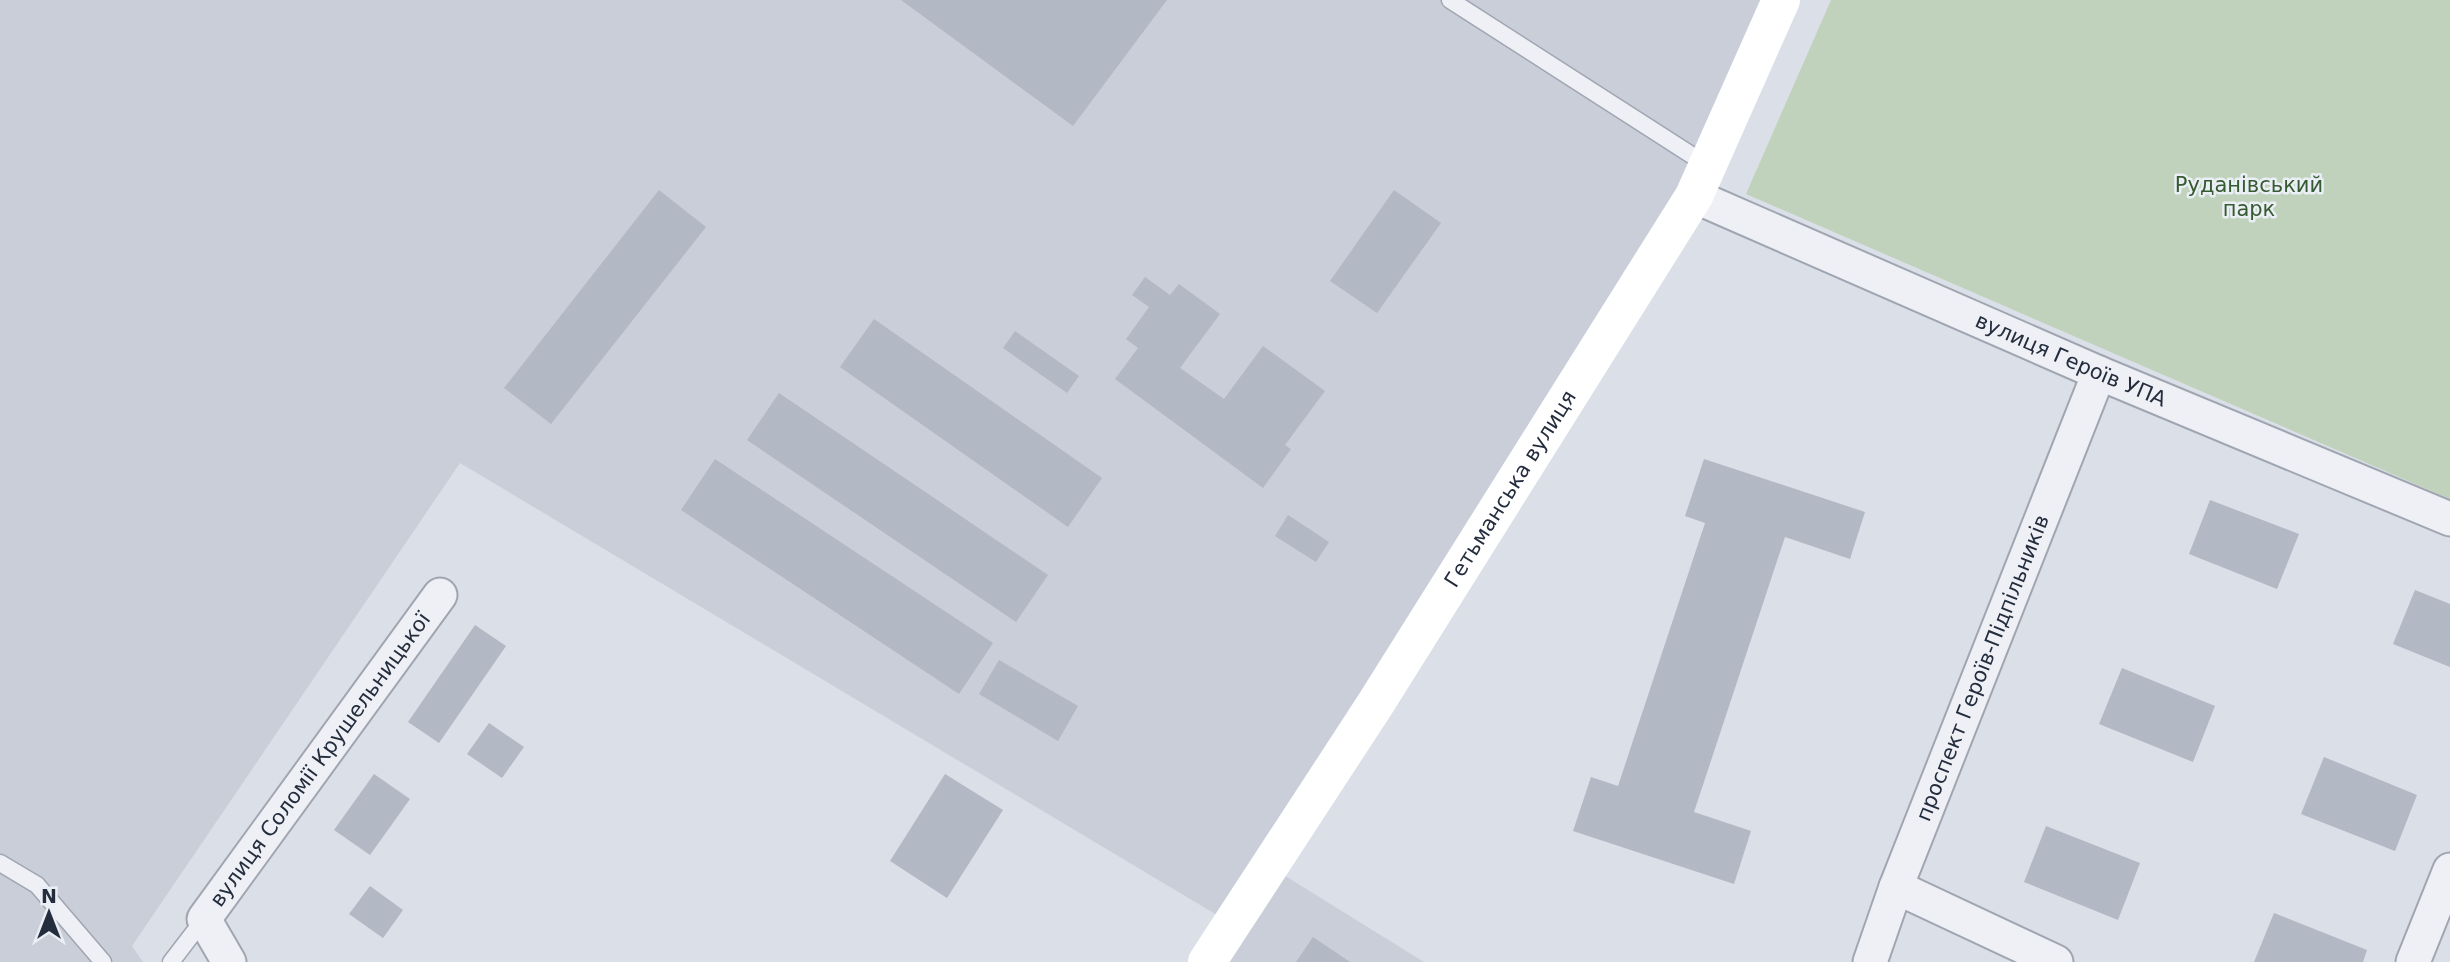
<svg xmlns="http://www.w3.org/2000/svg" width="2450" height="962" viewBox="0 0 2450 962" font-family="'DejaVu Sans',sans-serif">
<rect width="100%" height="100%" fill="#dbdfe7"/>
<path fill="#c9ced9" d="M0,0h1781l-87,196 -425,670 155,96h-217l25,-38 -772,-461 -328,483 11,16h-143z"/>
<path fill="#c0d2bb" d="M1831,0h619v499l-704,-305z"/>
<g fill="#b2b8c4">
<path d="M901,0h266l-94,126z"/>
<path d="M659,190l47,37 -155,197 -47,-36z"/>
<path d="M1394,190l47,33 -64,90 -47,-32z"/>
<path d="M1145,277l25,18 9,-11 41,30 -40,54 44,31 39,-53 62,45 -40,54 6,4 -28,39 -148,-109 23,-31 -12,-9 23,-32 -17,-12z"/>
<path d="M874,319l228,159 -34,49 -228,-160z"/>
<path d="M1015,331l64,45 -12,17 -64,-45z"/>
<path d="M779,393l269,182 -32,47 -269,-182z"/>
<path d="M715,459l278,184 -34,51 -278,-184z"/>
<path d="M1704,459l161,53 -15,47 -65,-22 -91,275 57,19 -17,53 -161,-53 18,-54 27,9 87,-263 -20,-7z"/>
<path d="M2210,500l89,34 -22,55 -88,-35z"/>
<path d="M1288,515l41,27 -13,20 -41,-26z"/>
<path d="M2415,590l35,14v63l-57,-23z"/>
<path d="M475,625l31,21 -67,97 -31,-21z"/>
<path d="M999,660l79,46 -20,35 -79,-47z"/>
<path d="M2122,668l93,38 -22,56 -94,-38z"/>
<path d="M489,723l35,24 -22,31 -35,-24z"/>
<path d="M2324,757l93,38 -22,56 -94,-37z"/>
<path d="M374,774l36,25 -40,56 -36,-25z"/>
<path d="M945,774l58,36 -56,88 -57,-37z"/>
<path d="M2046,826l94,37 -22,57 -94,-38z"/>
<path d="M370,886l33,24 -20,28 -34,-24z"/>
<path d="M2274,913l93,37 -4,12h-109z"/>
<path d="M1313,937l37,25h-54z"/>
</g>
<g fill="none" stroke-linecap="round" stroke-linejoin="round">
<defs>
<g id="lane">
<path d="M1450,0l257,165"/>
<path d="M0,863l37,22 66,77"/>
<path d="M171,962l33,-43"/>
</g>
<g id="street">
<path id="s1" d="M1694,196l405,177 351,146"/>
<path d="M1896,887l160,75"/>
<path id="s2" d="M229,962l-25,-43 236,-324"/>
<path id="s3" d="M1870,962l26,-75 203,-514"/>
<path d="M2413,962l37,-92"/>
</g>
</defs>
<use href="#lane" stroke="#a0a6b1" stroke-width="19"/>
<use href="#street" stroke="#a0a6b1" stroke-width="37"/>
<use href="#lane" stroke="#eef0f5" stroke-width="16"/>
<use href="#street" stroke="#eef0f5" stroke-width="33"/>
<path stroke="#fff" stroke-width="38" id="s4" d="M1207,962l169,-259 318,-507 87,-196"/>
</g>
<g text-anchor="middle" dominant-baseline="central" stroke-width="5" stroke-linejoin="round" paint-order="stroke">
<g font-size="21" fill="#375b30" stroke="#eaeef5">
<text x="2249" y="185">Руданівський<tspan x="2249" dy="24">парк</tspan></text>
</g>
<g font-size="21" fill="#242d3e" stroke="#eaeef5">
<text stroke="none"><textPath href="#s1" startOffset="411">вулиця Героїв УПА</textPath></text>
<text stroke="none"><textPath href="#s4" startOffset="562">Гетьманська вулиця</textPath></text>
<text stroke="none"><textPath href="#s3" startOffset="315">проспект Героїв-Підпільників</textPath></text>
<text stroke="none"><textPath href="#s2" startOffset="247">вулиця Соломії Крушельницької</textPath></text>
</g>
</g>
<g transform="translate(49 913)" stroke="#eaeef5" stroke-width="5" paint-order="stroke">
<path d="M0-5L12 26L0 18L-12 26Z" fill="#242d3e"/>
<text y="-10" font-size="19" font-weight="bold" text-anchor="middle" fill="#242d3e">N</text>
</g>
</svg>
